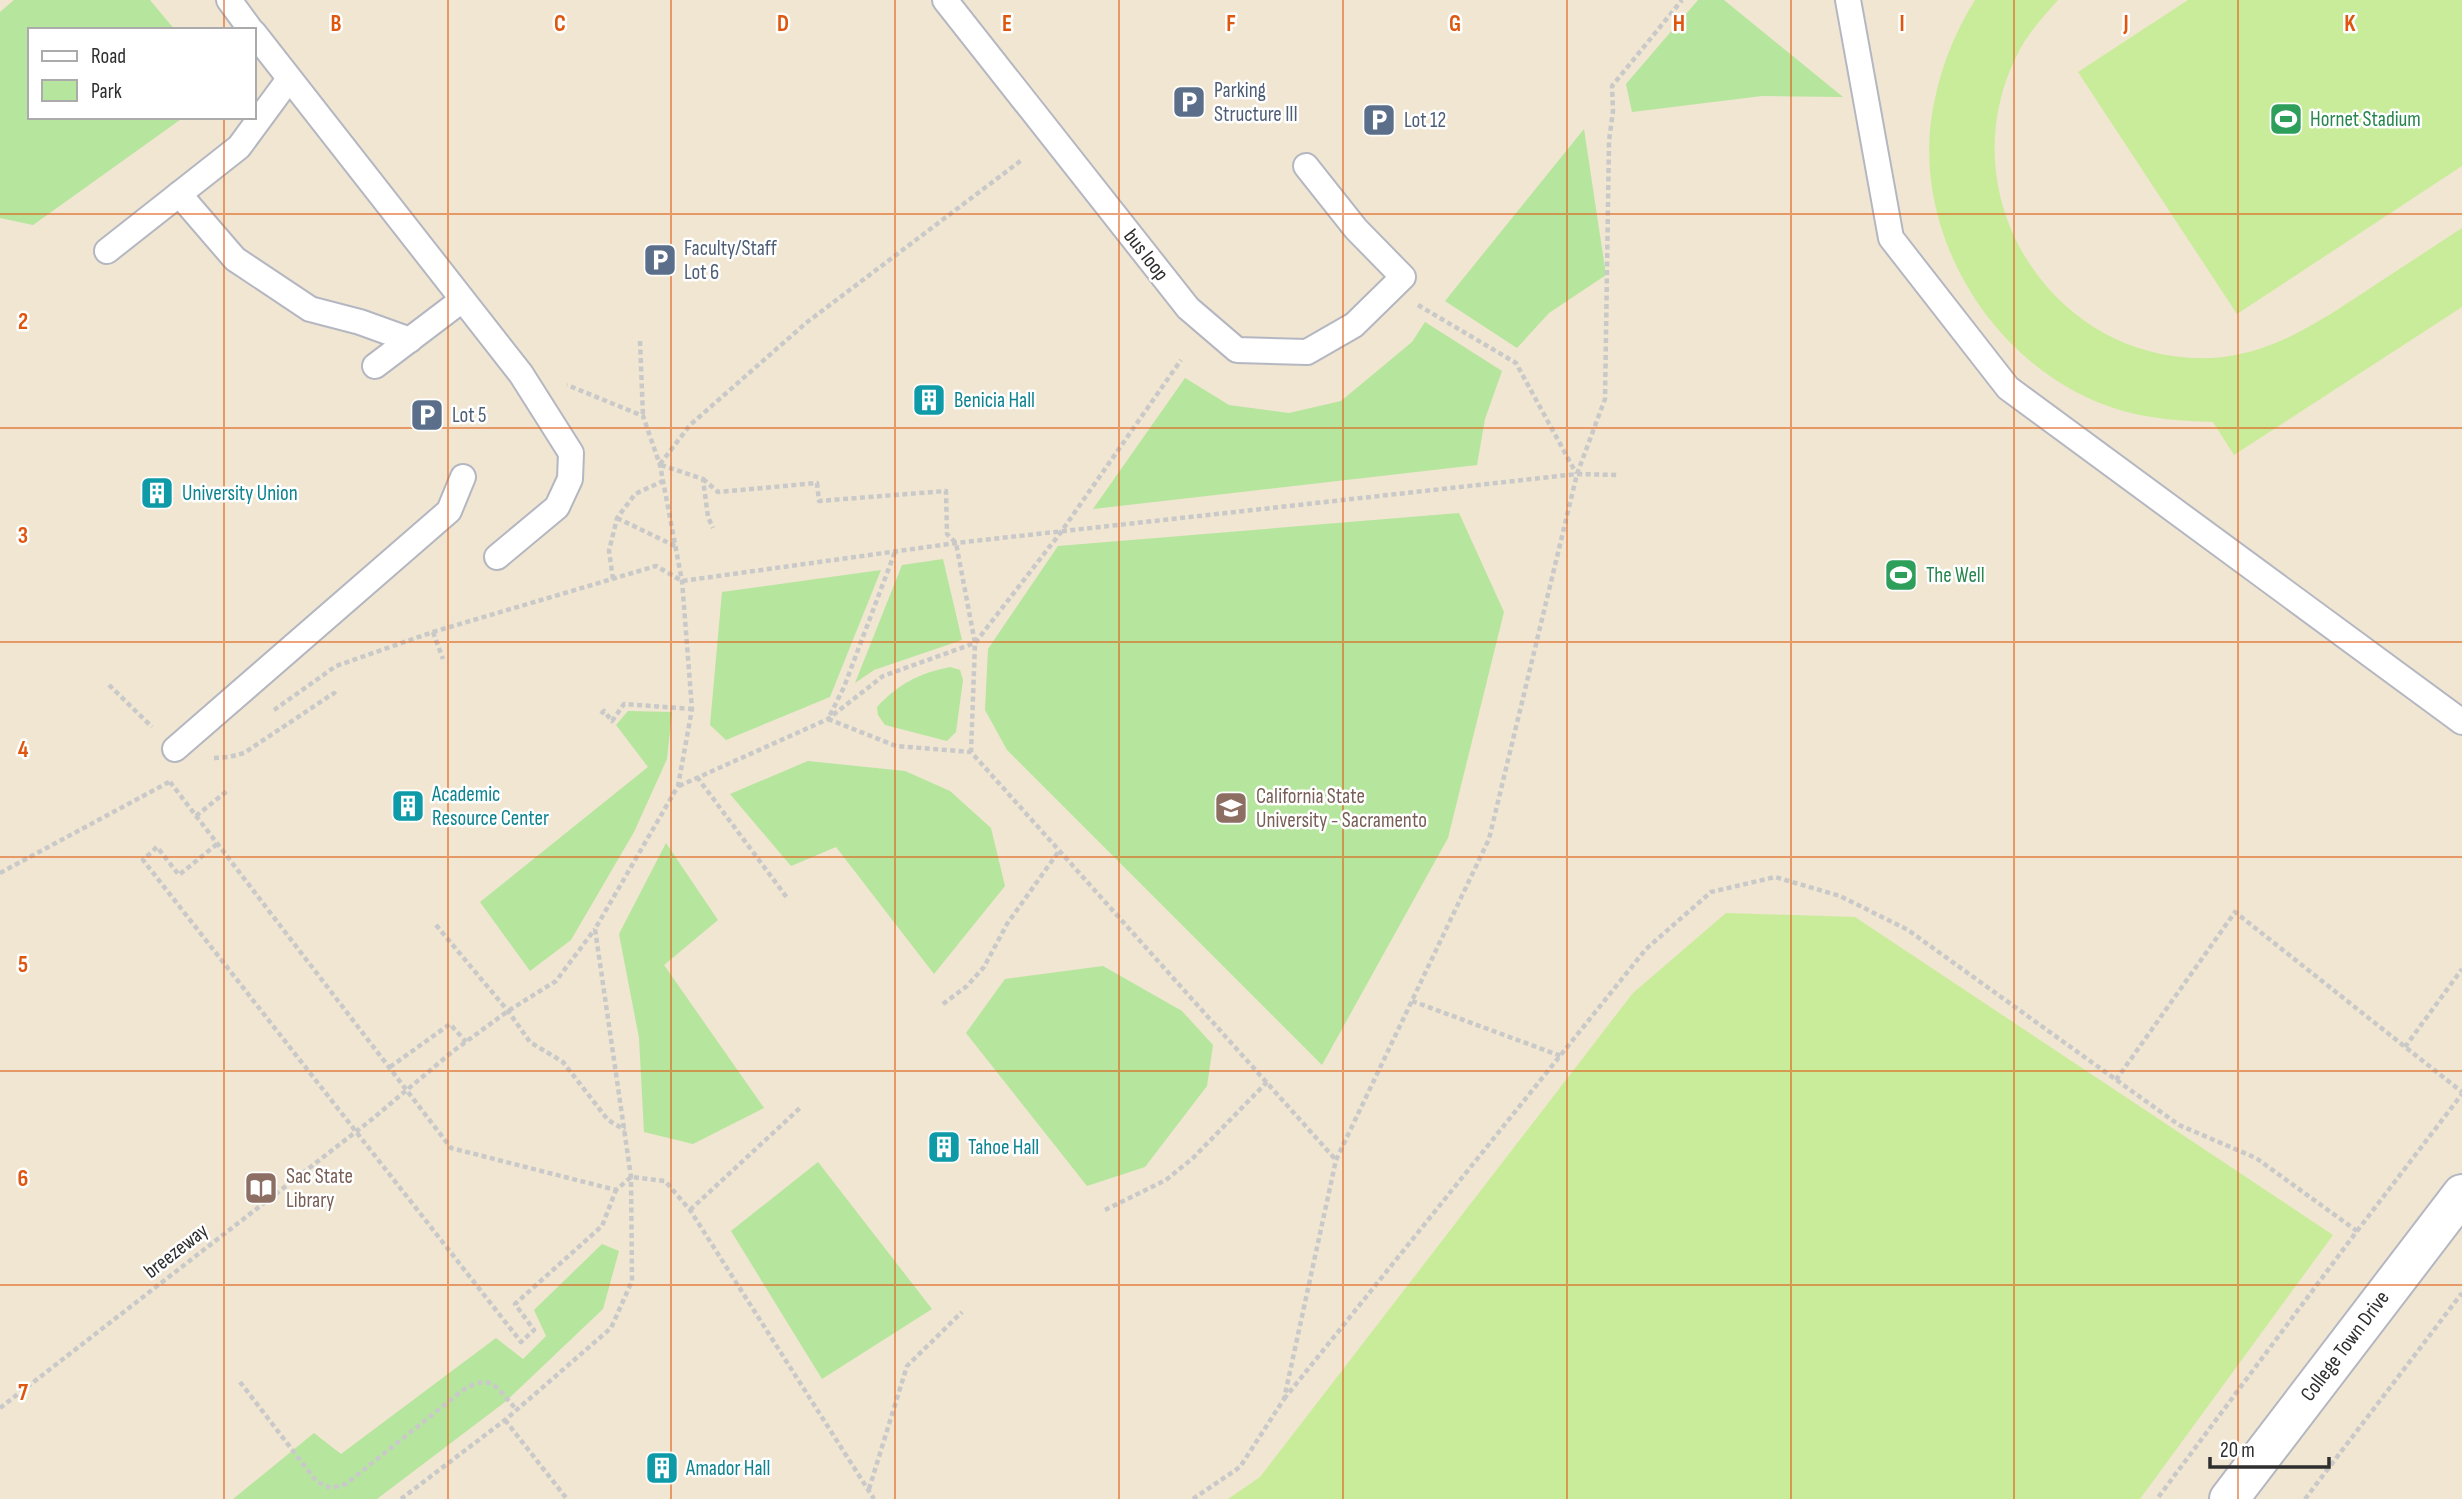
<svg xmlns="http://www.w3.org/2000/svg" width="2462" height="1499" viewBox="0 0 2462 1499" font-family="'Sofia Sans Condensed',sans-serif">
<rect width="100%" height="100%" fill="#efe9e1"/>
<path fill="#f0e6d1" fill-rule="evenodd" d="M0,0h2462v1499h-2462zM30,30h224v87h-224z"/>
<g fill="#b6e59e">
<path d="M14,0h136l25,30h-145v87h154l-151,108 -33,-7v-206z"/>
<path d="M1698,0h26l119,97 -81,-1 -130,16 -6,-28z"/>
<path d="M1584,129l22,146 -57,38 -32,35 -72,-47z"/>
<path d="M1425,322l77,49 -17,48 -8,46 -384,44 92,-131 44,27 60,8 52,-12 71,-59z"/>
<path d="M1459,513l45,99 -56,226 -126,227 -315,-315 -22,-40 3,-61 70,-103z"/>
<path d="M943,559l19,81 -88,30 -19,13 47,-118z"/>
<path d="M881,570l-51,127 -104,43 -16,-15 12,-133z"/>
<path d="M950,667l10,3 3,10 -7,52 -9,9 -62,-16 -7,-10 -1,-8c21,-23 43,-34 73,-40z"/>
<path d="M628,711l44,1 -5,47 -33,73 -63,108 -41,31 -50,-69 168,-135 -32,-42z"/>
<path d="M808,761l97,10 45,20 41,37 14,58 -71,88 -98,-127 -45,19 -61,-72z"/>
<path d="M666,843l52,77 -54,45 100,143 -71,36 -49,-12 -5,-94 -20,-104z"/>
<path d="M1103,966l79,45 31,34 -6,41 -62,81 -58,19 -121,-153 39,-54z"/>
<path d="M818,1162l114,147 -110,70 -91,-148z"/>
<path d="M602,1244l17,7 -16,58 -98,93 -128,97h-144l81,-66 27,21 155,-116 27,21 23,-23 -12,-26z"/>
</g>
<g fill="#c9ec9a">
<path d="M1975,0h83c-15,17 -31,34 -41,55 -71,141 36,309 194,303 61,-3 109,-37 158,-69 31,-20 62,-41 93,-61v79l-228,148 -21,-33c-31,-1 -60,-3 -90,-11 -123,-35 -211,-170 -191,-297 7,-42 21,-79 43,-114z"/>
<path d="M2188,0h274v166l-225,148 -159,-242z"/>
<path d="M1726,913l129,4 478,318 -193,264h-912l32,-22 373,-484z"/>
</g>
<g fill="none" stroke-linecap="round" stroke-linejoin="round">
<defs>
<g id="lane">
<path d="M229,0l22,30"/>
<path d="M945,0l243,308 49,42 70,2 47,-27 49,-48 -47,-48 -50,-63"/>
<path d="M1848,0l43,238 117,150 454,334"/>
<path d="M254,33l267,341 50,79 -1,26 -13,28 -60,50"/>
<path d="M179,194l56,65 75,50 50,13 50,18"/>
<path d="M107,251l132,-104 50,-68"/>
<path d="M375,366l87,-66"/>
<path d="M175,749l274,-238 14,-34"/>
</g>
<path id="secondary" d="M2229,1499l233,-305"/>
</defs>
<use href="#lane" stroke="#b4b7c1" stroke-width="28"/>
<use href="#secondary" stroke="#b4b7c1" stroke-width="42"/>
<g stroke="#c9c9c9" stroke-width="4.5" stroke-dasharray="5 3.5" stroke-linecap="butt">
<path d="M1418,305l98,58 60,110"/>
<path d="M640,341l3,75"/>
<path d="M660,464l30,-39 116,-102 217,-164"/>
<path d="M661,465l42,14 5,38 5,11"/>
<path d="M703,479l15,13 99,-9 2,18 127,-10 1,43 9,9 19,100 -4,109"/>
<path d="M617,518l58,28"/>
<path d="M613,579l-4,-28 8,-33 18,-24 28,-13"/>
<path d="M433,632l10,27"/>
<path d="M109,685l43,42"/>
<path d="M274,710l62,-44 97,-34 223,-66 26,15 274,-38 621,-69 40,1"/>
<path d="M601,714l3,-3 8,10 12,-17 68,5"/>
<path d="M830,715l14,-28 51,-135"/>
<path d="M828,719l68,27 75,6 365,408"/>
<path d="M214,758l15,-1 15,-4 90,-60 4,4"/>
<path d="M697,777l91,122"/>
<path d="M170,782l281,366 165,42 15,-13 34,4 25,29 184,289"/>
<path d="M679,786l149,-67 55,-43 92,-33 86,-111 120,-172"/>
<path d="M196,816l31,-25"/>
<path d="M217,844l-38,31 -22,-28 -14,13 378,482 13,-12 -19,-26 87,-78 14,-36"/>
<path d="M0,873l169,-91"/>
<path d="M436,925l72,86 22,31 33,20 45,58 17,10"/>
<path d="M1412,1001l149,55"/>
<path d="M943,1004l24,-18 17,-19 23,-43 52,-73"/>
<path d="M2405,1047l57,-78"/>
<path d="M390,1067l60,-43 16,18"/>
<path d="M2116,1080l119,-168 227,180"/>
<path d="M690,1210l111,-103"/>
<path d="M1105,1210l61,-30 27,-22 74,-76"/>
<path d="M2357,1231l105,-137"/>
<path d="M240,1382l77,100 14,6 15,-4 117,-94c30,-18 33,-2 54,20"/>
<path d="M1284,1399l362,-450 65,-57 64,-15 65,19 68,34 271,195 77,33 101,73 -200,268"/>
<path d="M0,1408l371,-288 81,-68 56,-41 48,-30 39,-52"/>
<path d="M505,1420l62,79"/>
<path d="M869,1489l38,-123 55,-54"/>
<path d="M401,1499l104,-79 106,-92 21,-47 -1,-104 -36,-248 83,-143 14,-77 -10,-128 -22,-116 -17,-49 -76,-31"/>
<path d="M1193,1499l47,-32 44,-68 52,-239 153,-321 88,-365 28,-75 4,-258 4,-30 -1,-25 70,-86"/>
<path d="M2305,1499l157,-206"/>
</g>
<use href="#lane" stroke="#fff" stroke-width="24"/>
<use href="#secondary" stroke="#fff" stroke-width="38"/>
</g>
<path fill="none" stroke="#df570e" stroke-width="2" stroke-opacity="0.55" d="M224,0v30M448,0v1499M671,0v1499M895,0v1499M1119,0v1499M1343,0v1499M1567,0v1499M1791,0v1499M2014,0v1499M2238,0v1499M224,117v1382M0,214h2462M0,428h2462M0,642h2462M0,857h2462M0,1071h2462M0,1285h2462"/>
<defs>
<symbol id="parking-square" viewBox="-11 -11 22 22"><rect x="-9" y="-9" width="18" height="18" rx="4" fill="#5c6f8a" stroke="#fff"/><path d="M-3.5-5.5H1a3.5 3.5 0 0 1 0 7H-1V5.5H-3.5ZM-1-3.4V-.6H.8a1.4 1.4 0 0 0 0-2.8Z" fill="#fff"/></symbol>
<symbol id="stadium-square" viewBox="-11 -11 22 22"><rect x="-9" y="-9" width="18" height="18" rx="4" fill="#2e9e5b" stroke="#fff"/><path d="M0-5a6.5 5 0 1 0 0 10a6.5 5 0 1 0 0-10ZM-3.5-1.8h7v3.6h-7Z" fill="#fff"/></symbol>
<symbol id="building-square" viewBox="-11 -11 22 22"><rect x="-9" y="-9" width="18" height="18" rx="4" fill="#0f9aa8" stroke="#fff"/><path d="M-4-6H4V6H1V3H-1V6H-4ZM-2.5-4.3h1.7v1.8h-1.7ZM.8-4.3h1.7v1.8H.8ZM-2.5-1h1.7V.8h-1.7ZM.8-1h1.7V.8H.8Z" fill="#fff"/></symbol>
<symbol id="university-square" viewBox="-11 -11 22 22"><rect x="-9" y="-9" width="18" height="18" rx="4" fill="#8d6e63" stroke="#fff"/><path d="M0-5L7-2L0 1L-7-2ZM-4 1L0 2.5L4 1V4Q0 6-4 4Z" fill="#fff"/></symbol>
<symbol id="library-square" viewBox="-11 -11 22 22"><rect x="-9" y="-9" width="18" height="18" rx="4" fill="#8d6e63" stroke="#fff"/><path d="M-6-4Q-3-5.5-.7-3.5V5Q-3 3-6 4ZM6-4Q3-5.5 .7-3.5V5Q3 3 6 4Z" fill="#fff"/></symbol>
</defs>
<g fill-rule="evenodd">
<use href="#parking-square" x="1170" y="83" width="38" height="38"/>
<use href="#stadium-square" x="2267" y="100" width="38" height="38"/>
<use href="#parking-square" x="1360" y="101" width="38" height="38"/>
<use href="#parking-square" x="641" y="241" width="38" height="38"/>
<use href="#building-square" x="910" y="381" width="38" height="38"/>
<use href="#parking-square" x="408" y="396" width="38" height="38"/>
<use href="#building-square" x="138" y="474" width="38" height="38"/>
<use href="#stadium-square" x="1882" y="556" width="38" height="38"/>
<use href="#building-square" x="389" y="787" width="38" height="38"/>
<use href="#university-square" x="1212" y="789" width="38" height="38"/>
<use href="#building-square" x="925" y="1128" width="38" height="38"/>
<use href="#library-square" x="242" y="1169" width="38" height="38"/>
<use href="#building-square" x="643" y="1449" width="38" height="38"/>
</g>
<g text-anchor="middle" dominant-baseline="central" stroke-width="5" stroke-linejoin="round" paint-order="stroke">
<g font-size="21" fill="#4e5e75" stroke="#fff" text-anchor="start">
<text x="1214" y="90">Parking<tspan x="1214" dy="24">Structure III</tspan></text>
<text x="1404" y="120">Lot 12</text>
<text x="684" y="248">Faculty/Staff<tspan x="684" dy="24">Lot 6</tspan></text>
<text x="452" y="415">Lot 5</text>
</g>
<g font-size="21" fill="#27864d" stroke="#fff" text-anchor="start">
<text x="2310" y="119">Hornet Stadium</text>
<text x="1926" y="575">The Well</text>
</g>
<g font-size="21" fill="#2e2e2e" stroke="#fff">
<text transform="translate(1146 255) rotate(52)">bus loop</text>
<text transform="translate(176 1251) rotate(-38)">breezeway</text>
<text transform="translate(2345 1346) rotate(-53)">College Town Drive</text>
</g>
<g font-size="21" fill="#0d838f" stroke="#fff" text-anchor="start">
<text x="954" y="400">Benicia Hall</text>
<text x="182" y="493">University Union</text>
<text x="432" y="794">Academic<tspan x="432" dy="24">Resource Center</tspan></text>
<text x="968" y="1147">Tahoe Hall</text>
<text x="686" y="1468">Amador Hall</text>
</g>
<g font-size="21" fill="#785e54" stroke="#fff" text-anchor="start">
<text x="1256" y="796">California State<tspan x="1256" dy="24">University - Sacramento</tspan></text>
<text x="286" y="1176">Sac State<tspan x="286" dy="24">Library</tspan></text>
</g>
</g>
<g font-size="23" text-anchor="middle" font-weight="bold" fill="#df570e" stroke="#fff" stroke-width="5" stroke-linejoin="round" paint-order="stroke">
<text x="336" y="31">B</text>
<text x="560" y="31">C</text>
<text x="783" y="31">D</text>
<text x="1007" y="31">E</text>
<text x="1231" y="31">F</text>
<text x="1455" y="31">G</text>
<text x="1679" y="31">H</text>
<text x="1902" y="31">I</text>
<text x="2126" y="31">J</text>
<text x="2350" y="31">K</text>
<text x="23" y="329">2</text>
<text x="23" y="543">3</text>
<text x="23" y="757">4</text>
<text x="23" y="972">5</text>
<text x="23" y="1186">6</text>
<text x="23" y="1400">7</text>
</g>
<rect x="28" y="28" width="228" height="91" fill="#ffffff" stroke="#ababab" stroke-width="2"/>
<rect x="42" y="51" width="35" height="10" fill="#ffffff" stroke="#ababab" stroke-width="2"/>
<text x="91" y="63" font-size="21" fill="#2e2e2e">Road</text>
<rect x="42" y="80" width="35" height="21" fill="#b6e59e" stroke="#ababab" stroke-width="2"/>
<text x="91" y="98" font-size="21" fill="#2e2e2e">Park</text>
<path d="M2210 1457v10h119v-10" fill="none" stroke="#2e2e2e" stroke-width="3.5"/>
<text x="2220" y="1457" font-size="21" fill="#2e2e2e" stroke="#ffffff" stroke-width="5" paint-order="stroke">20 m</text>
</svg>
